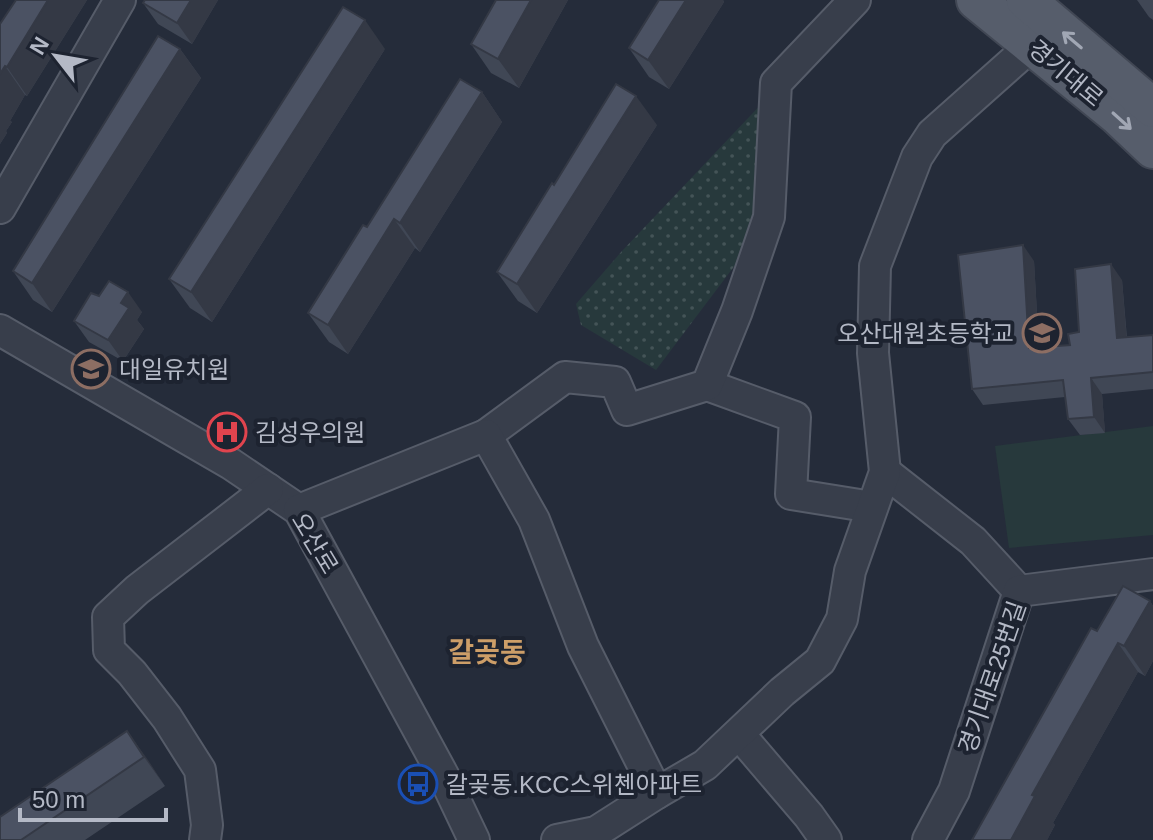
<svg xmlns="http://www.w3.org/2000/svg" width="1153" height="840" viewBox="0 0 1153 840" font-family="Arial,'Noto Sans KR',sans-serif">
<defs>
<pattern id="park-dots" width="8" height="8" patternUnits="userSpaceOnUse" patternTransform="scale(2)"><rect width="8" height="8" fill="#27393c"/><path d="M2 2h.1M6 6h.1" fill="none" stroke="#445457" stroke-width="1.8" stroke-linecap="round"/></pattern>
</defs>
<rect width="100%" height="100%" fill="#252c3a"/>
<path fill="url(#park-dots)" d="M767,98l-2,110 -17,40 -92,122 -75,-45 -5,-21 46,-53z"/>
<path fill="#27393c" d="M1153,426v109l-144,13 -14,-102z"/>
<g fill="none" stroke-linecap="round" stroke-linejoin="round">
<defs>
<g id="minor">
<path d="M0,208l120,-208"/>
<path d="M0,330l231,134 68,46 144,265 31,65"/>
<path d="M707,385l88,32 -4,77 81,13"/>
<path d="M486,435l79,-58 50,5 12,28 80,-25 30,-74 32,-94 7,-134 79,-83"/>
<path d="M885,472l88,69 46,50"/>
<path d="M299,510l187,-75 48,85 49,126 74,147"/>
<path d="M739,734l70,82 17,24"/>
<path d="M205,840l2,-15 -7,-55 -33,-52 -35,-45 -23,-23 -1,-33 29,-27 131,-101"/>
<path d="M557,840l39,-8 61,-39 48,-28 77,-73 38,-31 22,-42 8,-48 35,-99 -12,-119 2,-87 42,-109 15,-23 91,-81 2,-14 -3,-17"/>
<path d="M928,840l26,-49 65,-200 134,-17"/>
</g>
<g id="major">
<path d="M976,0l141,115 36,34"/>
<path d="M1026,0l127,108"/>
</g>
</defs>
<use href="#minor" stroke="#565c69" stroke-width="34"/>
<use href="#major" stroke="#414754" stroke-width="42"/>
<use href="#minor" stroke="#383e4b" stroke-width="30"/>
<use href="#major" stroke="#565d6b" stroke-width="38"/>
</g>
<g fill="#404755">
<path d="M16,0h71l-60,96 -2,-1 -15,26 2,1 -6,9 1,2 -7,11v-120z"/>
<path d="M145,0h73l-26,44 -34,-20 -15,-21z"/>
<path d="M496,0h72l-49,88 -28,-15 -20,-29z"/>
<path d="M659,0h64l1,2 -55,87 -20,-12 -20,-29z"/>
<path d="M1137,0h16v20l-4,-3z"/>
<path d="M180,49l21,29 -149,234 -19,-12 -20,-29z"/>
<path d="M385,49l-173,273 -22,-14 -21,-29z"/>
<path d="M482,92l20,30 -82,130 -5,-4 -67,106 -19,-12 -21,-29z"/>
<path d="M657,125l-120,188 -19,-12 -21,-29 57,-87z"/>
<path d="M1034,261l5,87 31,-3 9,-13 43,-52 5,58 26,-3v54l-51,5 3,39 -25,2 -12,-16 -3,-22 -82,8 -11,-16z"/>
<path d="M99,296l43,16 -5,8 7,9 -21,32 -34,-19 -15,-21z"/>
<path d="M1150,601l3,5v55l-8,15 -7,-4 -85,151 2,2 -8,15h-75l125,-209z"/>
<path d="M127,731l38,55 -80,54h-85z"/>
</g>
<g fill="#343945">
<path d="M48,0h39l-60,96 -20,-29z"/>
<path d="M191,0h27l-26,44 -15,-21z"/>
<path d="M531,0h37l-49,88 -21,-29z"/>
<path d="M686,0h37l1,2 -55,87 -21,-29z"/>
<path d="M365,20l20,29 -173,273 -21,-30z"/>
<path d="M180,49l21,29 -149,234 -20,-29z"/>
<path d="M5,66l20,29 -15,26 2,1 -6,9 1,2 -7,11v-70z"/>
<path d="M482,92l20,30 -82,130 -20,-29z"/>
<path d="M636,96l21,29 -120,188 -20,-29z"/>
<path d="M394,219l21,29 -67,106 -20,-29z"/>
<path d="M1023,245l11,16 6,104 -11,-17z"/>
<path d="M1111,264l11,16 6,75 -11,-17z"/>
<path d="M128,292l14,20 -5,8 7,9 -21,32 -15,-21 13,-37z"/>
<path d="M1091,378l11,16 3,39 -11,-16z"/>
<path d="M1150,601l3,5v55l-8,15 -21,-30z"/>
<path d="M1118,643l20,29 -85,151 2,2 -8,15h-36l21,-45z"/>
<path d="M127,731l21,29 17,26 -21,-29z"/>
</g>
<g fill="#4b5263" stroke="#343945" stroke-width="2">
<path d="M16,0h32l-41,67 -2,-1 -5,8v-50z"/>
<path d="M145,0h46l-14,23 -34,-20z"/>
<path d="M496,0h35l-33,59 -27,-15z"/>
<path d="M659,0h27l-38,60 -19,-12z"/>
<path d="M343,7l22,13 -174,272 -22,-13z"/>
<path d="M158,36l22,13 -148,234 -19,-12z"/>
<path d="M460,79l22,13 -82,131 -6,-4 -66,106 -20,-12 55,-88 4,2z"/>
<path d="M616,84l20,12 -119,188 -20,-12 55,-89 2,2z"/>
<path d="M1023,245l6,103 41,-3 -2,-11 11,-2 -4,-63 36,-5 6,74 36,-3v37l-62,6 3,39 -26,2 -5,-39 -91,9 -14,-134z"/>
<path d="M109,281l19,11 -7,11 8,5 -21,32 -34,-19 17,-28 8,3z"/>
<path d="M1123,586l27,15 -26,45 -6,-3 -86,152 3,1 -24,44h-39l119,-212 6,3z"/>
<path d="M127,731l17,26 -123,83h-21v-23z"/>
</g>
<defs><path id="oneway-shaft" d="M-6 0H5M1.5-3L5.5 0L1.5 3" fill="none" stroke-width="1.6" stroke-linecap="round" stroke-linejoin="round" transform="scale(2)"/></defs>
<g stroke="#a1a7b4">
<use href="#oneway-shaft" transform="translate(1072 40) rotate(-140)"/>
<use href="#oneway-shaft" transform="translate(1122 121) rotate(42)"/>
</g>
<defs>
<symbol id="school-ring" viewBox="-11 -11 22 22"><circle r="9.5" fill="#1d2330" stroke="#8d6e63" stroke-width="1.5"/><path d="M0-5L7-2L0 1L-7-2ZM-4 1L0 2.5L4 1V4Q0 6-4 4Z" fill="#8d6e63"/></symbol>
<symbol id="hospital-ring" viewBox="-11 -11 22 22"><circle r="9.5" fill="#1d2330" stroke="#e0444e" stroke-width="1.5"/><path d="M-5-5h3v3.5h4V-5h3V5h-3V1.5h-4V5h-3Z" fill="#e0444e"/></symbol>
<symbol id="bus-ring" viewBox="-11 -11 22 22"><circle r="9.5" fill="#1d2330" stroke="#1a4fb4" stroke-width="1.5"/><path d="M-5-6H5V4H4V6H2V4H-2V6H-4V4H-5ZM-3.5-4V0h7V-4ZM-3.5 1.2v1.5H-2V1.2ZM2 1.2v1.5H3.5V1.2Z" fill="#1a4fb4"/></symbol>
</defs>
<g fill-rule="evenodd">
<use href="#school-ring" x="1020" y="311" width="44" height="44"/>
<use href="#school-ring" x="69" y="347" width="44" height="44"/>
<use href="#hospital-ring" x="205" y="410" width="44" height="44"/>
<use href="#bus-ring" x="396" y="762" width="44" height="44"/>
</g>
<g text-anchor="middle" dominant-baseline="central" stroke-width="8" stroke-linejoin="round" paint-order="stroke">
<g font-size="24" fill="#b4b9c6" stroke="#1d2330">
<text transform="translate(1066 73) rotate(40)">경기대로</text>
<text transform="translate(315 543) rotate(59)">오산로</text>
<text transform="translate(992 677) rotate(-71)">경기대로25번길</text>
</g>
<g font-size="24" fill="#b4b9c6" stroke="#1d2330" text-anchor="start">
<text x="1014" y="333" text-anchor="end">오산대원초등학교</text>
<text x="119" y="369">대일유치원</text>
<text x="255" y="432">김성우의원</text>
<text x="446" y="784">갈곶동.KCC스위첸아파트</text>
</g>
<g font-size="28" font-weight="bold" fill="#cd9e68" stroke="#1d2330">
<text x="487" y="652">갈곶동</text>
</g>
</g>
<g transform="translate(56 56) rotate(301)" stroke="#1d2330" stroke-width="6" paint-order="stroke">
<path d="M0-6L14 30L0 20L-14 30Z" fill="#b4b9c6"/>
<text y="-12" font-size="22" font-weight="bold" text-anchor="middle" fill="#b4b9c6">N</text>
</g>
<path d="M20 808v12h146v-12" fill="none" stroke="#b4b9c6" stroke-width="4"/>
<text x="32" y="808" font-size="24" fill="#b4b9c6" stroke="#1d2330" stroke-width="6" paint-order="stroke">50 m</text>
</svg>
